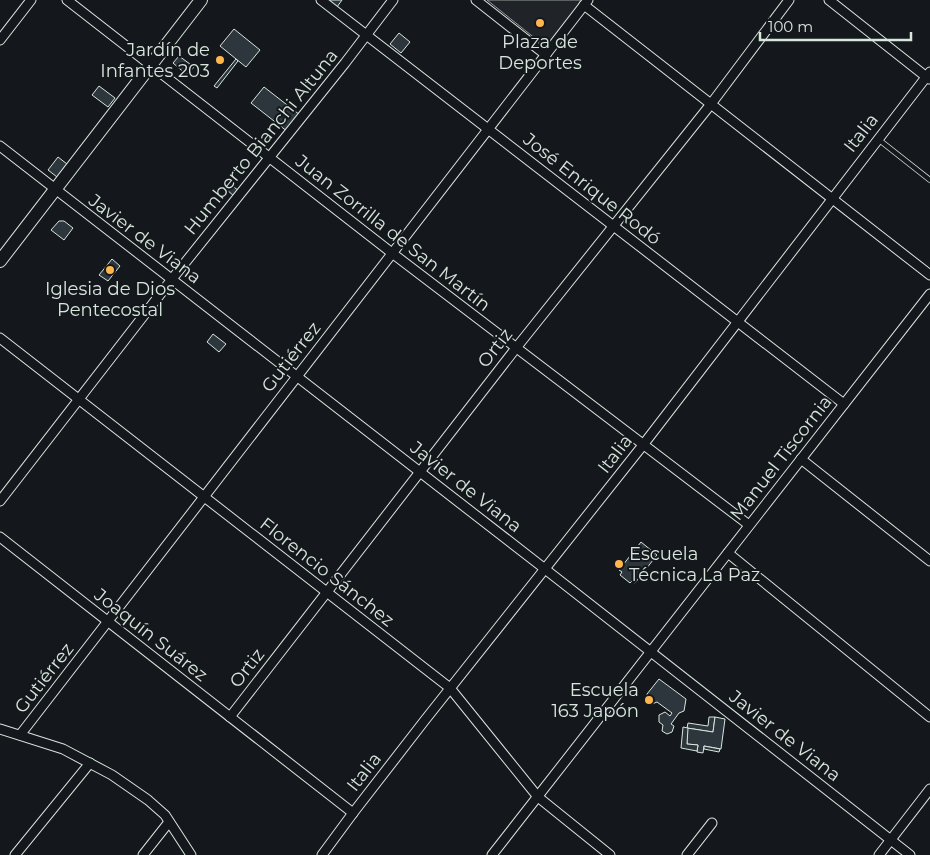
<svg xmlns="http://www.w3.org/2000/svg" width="930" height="855" viewBox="0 0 930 855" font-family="Montserrat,sans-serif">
<rect width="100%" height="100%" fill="#14181c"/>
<path fill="#202428" stroke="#939e99" d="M487,0h96l-37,47z"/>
<g fill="#2c363c" stroke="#d8e6dc">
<path d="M328,0h14l-5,7z"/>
<path d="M234,29l26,21 -14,17 -26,-21z"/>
<path d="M399,33l11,9 -9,11 -11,-9z"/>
<path d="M179,56l15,11 -7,8 -14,-12z"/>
<path d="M236,59l2,2 -21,27 -3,-2z"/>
<path d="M99,86l16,12 -7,9 -16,-12z"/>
<path d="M264,87l36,28 -12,17 -37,-29z"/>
<path d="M58,157l9,7 -10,13 -9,-7z"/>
<path d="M230,184l9,7 -4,6 -9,-8z"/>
<path d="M59,221h5l9,7 -9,12 -13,-10z"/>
<path d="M112,259l8,7 -12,15 -9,-6z"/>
<path d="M213,334l13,10 -7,8 -12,-10z"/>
<path d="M641,542l16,13 -22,28 -3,-2 -2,2 -10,-8 2,-3 -3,-2z"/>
<path d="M659,679l27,20 -2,12 -5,2 -8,11 3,2 -2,6 -5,2 -5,-3 1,-6 -4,-3v-7l6,-3 5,4 2,-3 -15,-11 -5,2 -5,-4v-6z"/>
<path d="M709,717h6l-2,15 -26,-4 1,-5 20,3z"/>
<path d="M715,717l10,2 -4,30 -17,-3 -1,7 -6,-1 1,-7 -11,-1v-16l26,4z"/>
<path d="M683,727l5,1 -1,16 11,1 -1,6 -16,-3z"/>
<path d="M704,746l16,3 -1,3 -15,-3z"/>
</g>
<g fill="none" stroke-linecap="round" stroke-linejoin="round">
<defs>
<path id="lane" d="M878,139l52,41"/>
<g id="street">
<path d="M67,0l325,253 357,272"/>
<path d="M321,0l523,404"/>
<path d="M476,0l70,55"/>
<path d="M829,0l100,79"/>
<path d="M584,5l346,270"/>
<path d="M0,40l31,-40"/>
<path d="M0,146l545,423 365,286"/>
<path d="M0,338l450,350 88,109 72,58"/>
<path d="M801,459l129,102"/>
<path d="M0,501l172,-222 173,-216 48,-63"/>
<path d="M0,537l353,276"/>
<path d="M728,553l202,164"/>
<path d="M230,717l286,-369 195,-244 78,-104"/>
<path d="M0,729l63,20 49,26 36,25 17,15 26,40"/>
<path d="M20,735l568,-735"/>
<path d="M15,855l75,-92"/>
<path d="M143,855l26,-33"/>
<path d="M322,855l31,-42 72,-93 218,-275 287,-373"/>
<path d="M492,855l438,-561"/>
<path d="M687,855l25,-32"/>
<path d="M879,855l51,-66"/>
</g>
<path id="secondary" d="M0,261l201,-261"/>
</defs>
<use href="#lane" stroke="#d8e6dc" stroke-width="6"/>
<use href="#street" stroke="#d8e6dc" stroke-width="11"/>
<use href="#secondary" stroke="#d8e6dc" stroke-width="14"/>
<use href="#lane" stroke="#14181c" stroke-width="4.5"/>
<use href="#street" stroke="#14181c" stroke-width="9"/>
<use href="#secondary" stroke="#14181c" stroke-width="12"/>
</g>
<g fill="#ffb74d" stroke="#14181c" stroke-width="2">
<circle cx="540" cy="23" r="5"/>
<circle cx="220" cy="60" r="5"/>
<circle cx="110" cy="270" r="5"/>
<circle cx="619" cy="564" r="5"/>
<circle cx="649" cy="700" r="5"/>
</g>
<g text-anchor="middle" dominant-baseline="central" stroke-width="4" stroke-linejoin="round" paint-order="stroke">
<g font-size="18" fill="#d8e6dc" stroke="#14181c">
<text x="540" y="42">Plaza de<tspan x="540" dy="21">Deportes</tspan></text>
<text x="210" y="50" text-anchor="end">Jardín de<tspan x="210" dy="21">Infantes 203</tspan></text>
<text x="110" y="289">Iglesia de Dios<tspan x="110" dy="21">Pentecostal</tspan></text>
<text x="629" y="554" text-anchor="start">Escuela<tspan x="629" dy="21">Técnica La Paz</tspan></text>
<text x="639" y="690" text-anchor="end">Escuela<tspan x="639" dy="21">163 Japón</tspan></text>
</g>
<g font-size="18" fill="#d8e6dc" stroke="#14181c">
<text transform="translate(861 133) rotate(-52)">Italia</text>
<text transform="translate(261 142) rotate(-51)">Humberto Bianchi Altuna</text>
<text transform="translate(592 189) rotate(38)">José Enrique Rodó</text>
<text transform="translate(393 233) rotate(38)">Juan Zorrilla de San Martín</text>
<text transform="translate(145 239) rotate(37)">Javier de Viana</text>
<text transform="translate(495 348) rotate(-52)">Ortiz</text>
<text transform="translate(291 357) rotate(-52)">Gutiérrez</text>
<text transform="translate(615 454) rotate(-52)">Italia</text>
<text transform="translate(781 458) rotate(-52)">Manuel Tiscornia</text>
<text transform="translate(466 487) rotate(38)">Javier de Viana</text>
<text transform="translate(327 572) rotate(38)">Florencio Sánchez</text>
<text transform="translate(151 635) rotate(38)">Joaquín Suárez</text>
<text transform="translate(247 668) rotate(-52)">Ortiz</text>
<text transform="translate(44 678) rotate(-52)">Gutiérrez</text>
<text transform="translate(785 736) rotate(38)">Javier de Viana</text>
<text transform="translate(364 772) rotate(-52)">Italia</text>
</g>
</g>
<path d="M760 32v8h151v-8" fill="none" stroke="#d8e6dc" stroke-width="2.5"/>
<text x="768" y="32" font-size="15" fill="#d8e6dc" stroke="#14181c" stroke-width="4" paint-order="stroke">100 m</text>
</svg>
